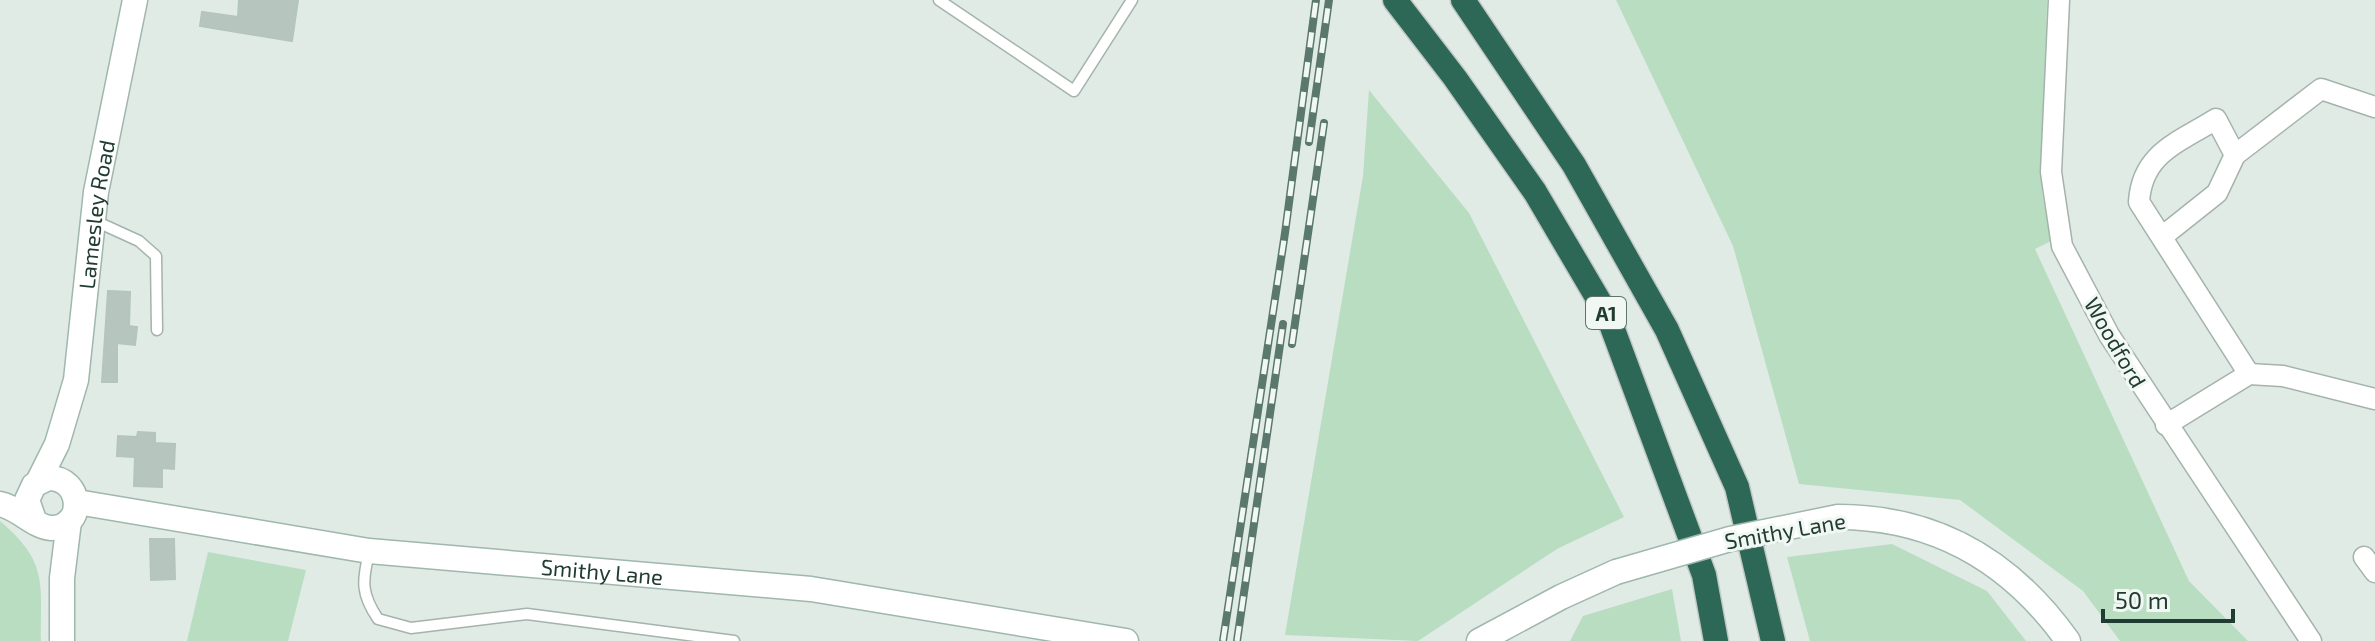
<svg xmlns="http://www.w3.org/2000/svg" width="2375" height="641" viewBox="0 0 2375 641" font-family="'Exo 2',sans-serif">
<rect width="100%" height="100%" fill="#e1ebe6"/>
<g fill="#b9ddc0">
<path d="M1616,0h431l-5,192 9,49 -16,8 154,332 59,60h-128l-37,-50 -123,-91 -161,-16 -66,-238z"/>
<path d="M1369,90l100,123 155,304 -67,32 -139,92 -133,-6 78,-459z"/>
<path d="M0,521c48,41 41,61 41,120h-41z"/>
<path d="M1892,544l95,47 39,50h-216l-23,-84z"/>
<path d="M208,552l98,18 -18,71h-101z"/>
<path d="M1672,589l9,52h-111l13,-25z"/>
</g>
<g fill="#b6c6be" stroke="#b3c5bc" stroke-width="2">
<path d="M239,0h59l-6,41 -92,-15 2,-14 36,5z"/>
<path d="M108,291l22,1 -1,34 8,1 -2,18 -18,-2v39h-15z"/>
<path d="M138,432l17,1v10l20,1 -1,25 -12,-1v19l-28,-1 1,-29 -18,-1 1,-20 19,1z"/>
<path d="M150,539h24l1,40 -24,1z"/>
</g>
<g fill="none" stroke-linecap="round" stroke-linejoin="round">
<defs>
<g id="lane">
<path d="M939,0l135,91 58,-91"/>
<path d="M93,220l46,21 17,15 1,74"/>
<path d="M369,553c-7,28 -8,41 9,66l33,9 116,-14 207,27"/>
</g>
<g id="street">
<path d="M2059,0l-8,172 11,74 47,89 202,306"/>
<path d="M2235,155l-19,-36c-38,24 -74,34 -77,83l110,172"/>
<path d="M2163,236l54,-43 18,-38 86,-66 54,18"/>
<path d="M2166,425l83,-51 34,2 92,23"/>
<path d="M2364,557l11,15"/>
</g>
<g id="secondary">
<path id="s1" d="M38,482l19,-38 19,-64 20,-188 39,-192"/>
<path id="s2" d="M77,502l292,49 442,38 315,52"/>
<path d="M0,504c19,4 34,23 51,24 35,1 32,-51 -3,-50l-14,7 -7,15 7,20"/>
<path d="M1838,517c98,0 173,44 230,124"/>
<path d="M62,641v-63l7,-57"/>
<path d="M1479,641l82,-44 55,-25"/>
</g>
<g id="highway">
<path d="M1395,0l60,78 80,114 73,124 96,259 12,66"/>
<path d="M1463,0l111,165 93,165 70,157 36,154"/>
</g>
</defs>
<use href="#lane" stroke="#a4b3ac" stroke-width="13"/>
<use href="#street" stroke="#a4b3ac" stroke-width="23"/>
<use href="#secondary" stroke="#9fb7ad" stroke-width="27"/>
<use href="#highway" stroke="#c1c8c6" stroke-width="27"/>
<use href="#lane" stroke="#fff" stroke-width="10"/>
<use href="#street" stroke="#fff" stroke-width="20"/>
<use href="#secondary" stroke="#fff" stroke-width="24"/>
<use href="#highway" stroke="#2d6857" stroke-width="24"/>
<defs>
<g id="rail">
<path d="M1309,142l20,-142"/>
<path d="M1292,344l32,-221"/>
<path d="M1223,641l62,-408 31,-233"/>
<path d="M1237,641l46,-317"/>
</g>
</defs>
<use href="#rail" stroke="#5b786e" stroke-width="8"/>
<use href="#rail" stroke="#f1f8f4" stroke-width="5" stroke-dasharray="15" stroke-linecap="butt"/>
<defs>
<path id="secondary-bridge" d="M1616,572l114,-33 108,-22"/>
</defs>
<use href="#secondary-bridge" stroke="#9fb7ad" stroke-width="27" stroke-linecap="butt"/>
<use href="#secondary-bridge" stroke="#fff" stroke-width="24"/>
</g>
<g text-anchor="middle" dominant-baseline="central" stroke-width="6" stroke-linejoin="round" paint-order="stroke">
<rect fill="#f1f8f4" stroke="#5f746c" stroke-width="2" x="1586" y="297" width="40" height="32" rx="6"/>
<g font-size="20" font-weight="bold" fill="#213c32">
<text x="1606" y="313">A1</text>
</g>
<g font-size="22" fill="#213c32" stroke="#f1f8f4">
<text stroke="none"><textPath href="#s1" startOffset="276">Lamesley Road</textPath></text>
<text transform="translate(2116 342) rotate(60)">Woodford</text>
<text transform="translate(1785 530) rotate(-10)">Smithy Lane</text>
<text stroke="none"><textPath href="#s2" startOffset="530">Smithy Lane</textPath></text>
</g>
</g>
<path d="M2103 609v12h130v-12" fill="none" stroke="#213c32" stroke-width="4"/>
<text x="2115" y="609" font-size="24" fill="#213c32" stroke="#f1f8f4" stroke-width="6" paint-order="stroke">50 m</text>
</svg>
